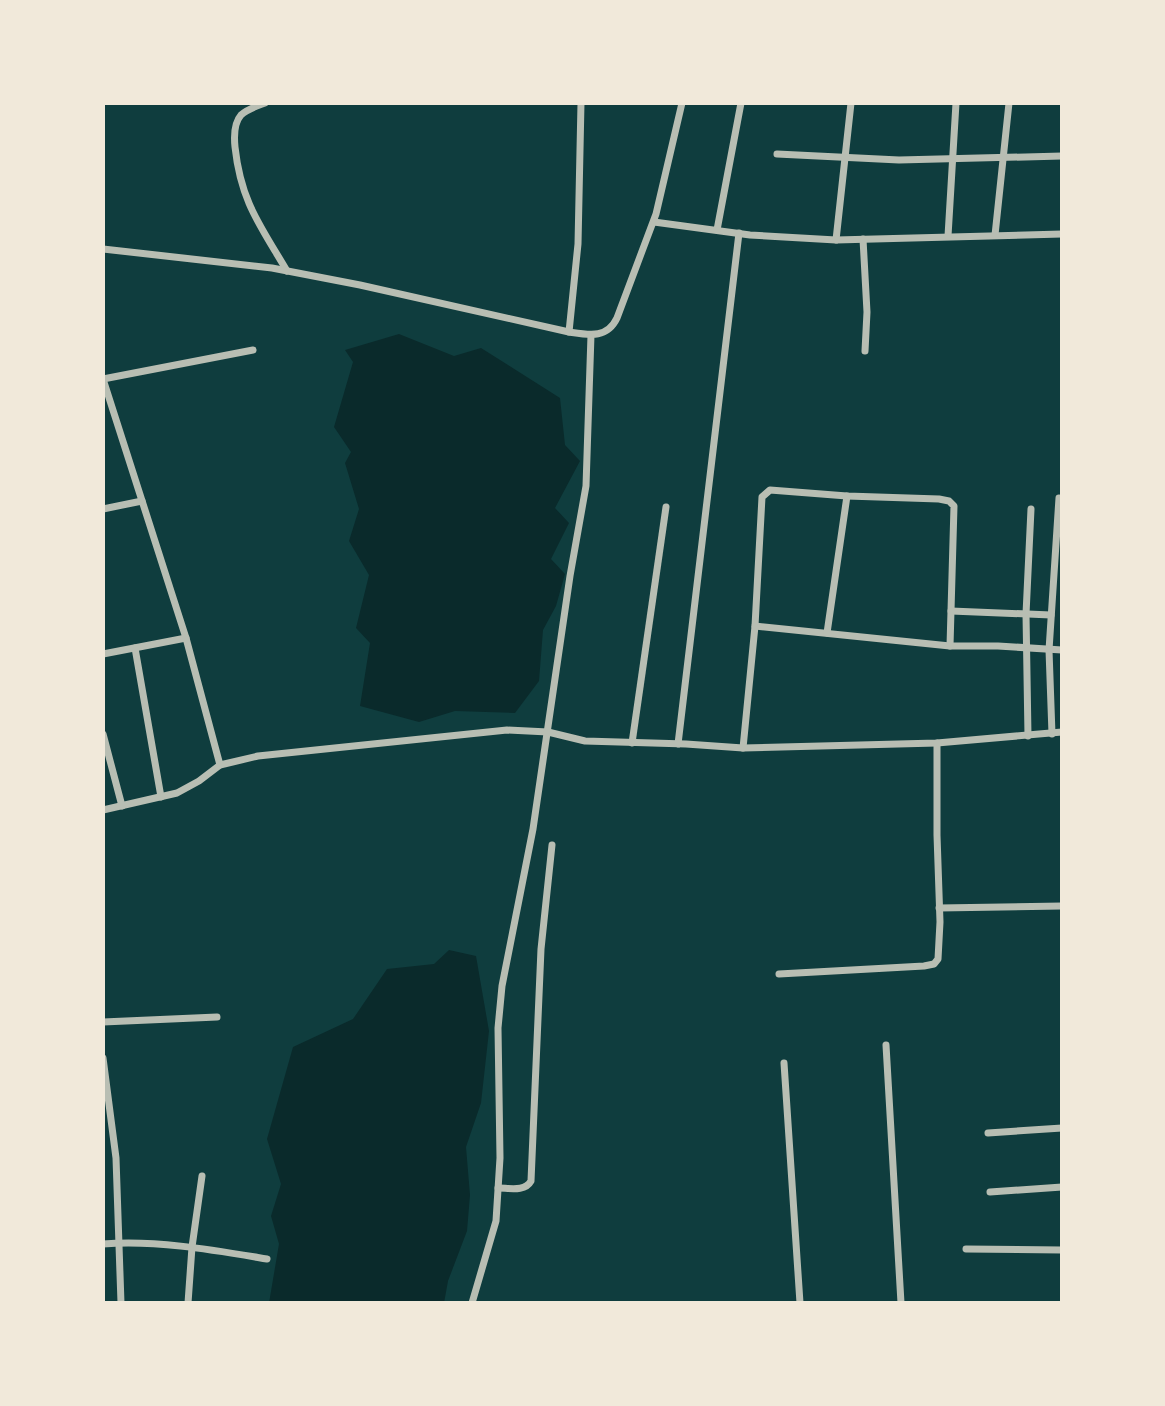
<svg xmlns="http://www.w3.org/2000/svg" width="1165" height="1406" viewBox="0 0 1165 1406" font-family="'IBM Plex Sans',sans-serif">
<rect width="100%" height="100%" fill="#0f3d3e"/>
<g fill="#0a2a2b">
<path d="M399,334l55,22 27,-8 79,50 5,47 15,16 -25,47 14,15 -18,36 14,15 -9,32 -13,24 -4,51 -24,32 -60,-2 -36,11 -59,-16 10,-63 -14,-15 13,-53 -20,-34 10,-32 -14,-46 6,-11 -17,-25 19,-65 -8,-12z"/>
<path d="M449,950l27,6 13,75 -8,72 -15,44 4,48 -3,36 -19,50 -4,22h-175l10,-59 -8,-28 10,-32 -14,-45 26,-92 60,-28 34,-50 47,-5z"/>
</g>
<g fill="none" stroke-linecap="round" stroke-linejoin="round">
<g stroke="#b8beb3" stroke-width="7">
<path d="M265,103c-8,3 -18,6 -24,12 -7,8 -7,22 -6,32 6,55 25,78 52,124"/>
<path d="M777,154l122,6 163,-4"/>
<path d="M654,222l96,13 86,5 226,-6"/>
<path d="M717,230l24,-127"/>
<path d="M995,235l14,-132"/>
<path d="M948,236l8,-133"/>
<path d="M863,239l4,73 -2,39"/>
<path d="M836,240l15,-137"/>
<path d="M103,249l169,19 88,17 209,47c20,3 38,7 48,-14l39,-104 26,-111"/>
<path d="M569,332l9,-88 3,-141"/>
<path d="M103,379l83,259 34,127"/>
<path d="M103,379l150,-29"/>
<path d="M103,509l39,-8"/>
<path d="M951,611l100,4"/>
<path d="M755,626l195,20h48l64,4"/>
<path d="M827,633l20,-137"/>
<path d="M135,648l26,149"/>
<path d="M103,654l83,-16"/>
<path d="M103,734l19,72"/>
<path d="M1052,734l-3,-84 10,-152"/>
<path d="M1028,736l-2,-122 5,-105"/>
<path d="M632,743l34,-236"/>
<path d="M678,744l61,-511"/>
<path d="M743,748l12,-122 7,-129 8,-7 77,6 92,3 10,2 5,5 -4,140"/>
<path d="M103,810l74,-17 22,-12 21,-16 38,-9 249,-26 41,2 37,9 101,3 57,4 194,-5 125,-11"/>
<path d="M939,908l123,-2"/>
<path d="M779,974l145,-8 10,-2 4,-5 2,-37 -3,-87v-92"/>
<path d="M103,1022l114,-5"/>
<path d="M886,1045l15,258"/>
<path d="M103,1058l13,100 5,145"/>
<path d="M784,1063l16,240"/>
<path d="M988,1133l74,-5"/>
<path d="M498,1188c11,0 27,4 33,-7l10,-232 11,-104"/>
<path d="M990,1192l72,-5"/>
<path d="M103,1244c55,-4 110,6 164,15"/>
<path d="M966,1249l96,1"/>
<path d="M188,1303l4,-56 10,-71"/>
<path d="M472,1303l24,-82 4,-63 -2,-130 4,-42 31,-157 37,-253 16,-90 5,-151"/>
</g>
</g>
<rect width="1165" height="1406" fill="none" stroke="#f1e9da" stroke-width="210"/>
</svg>
